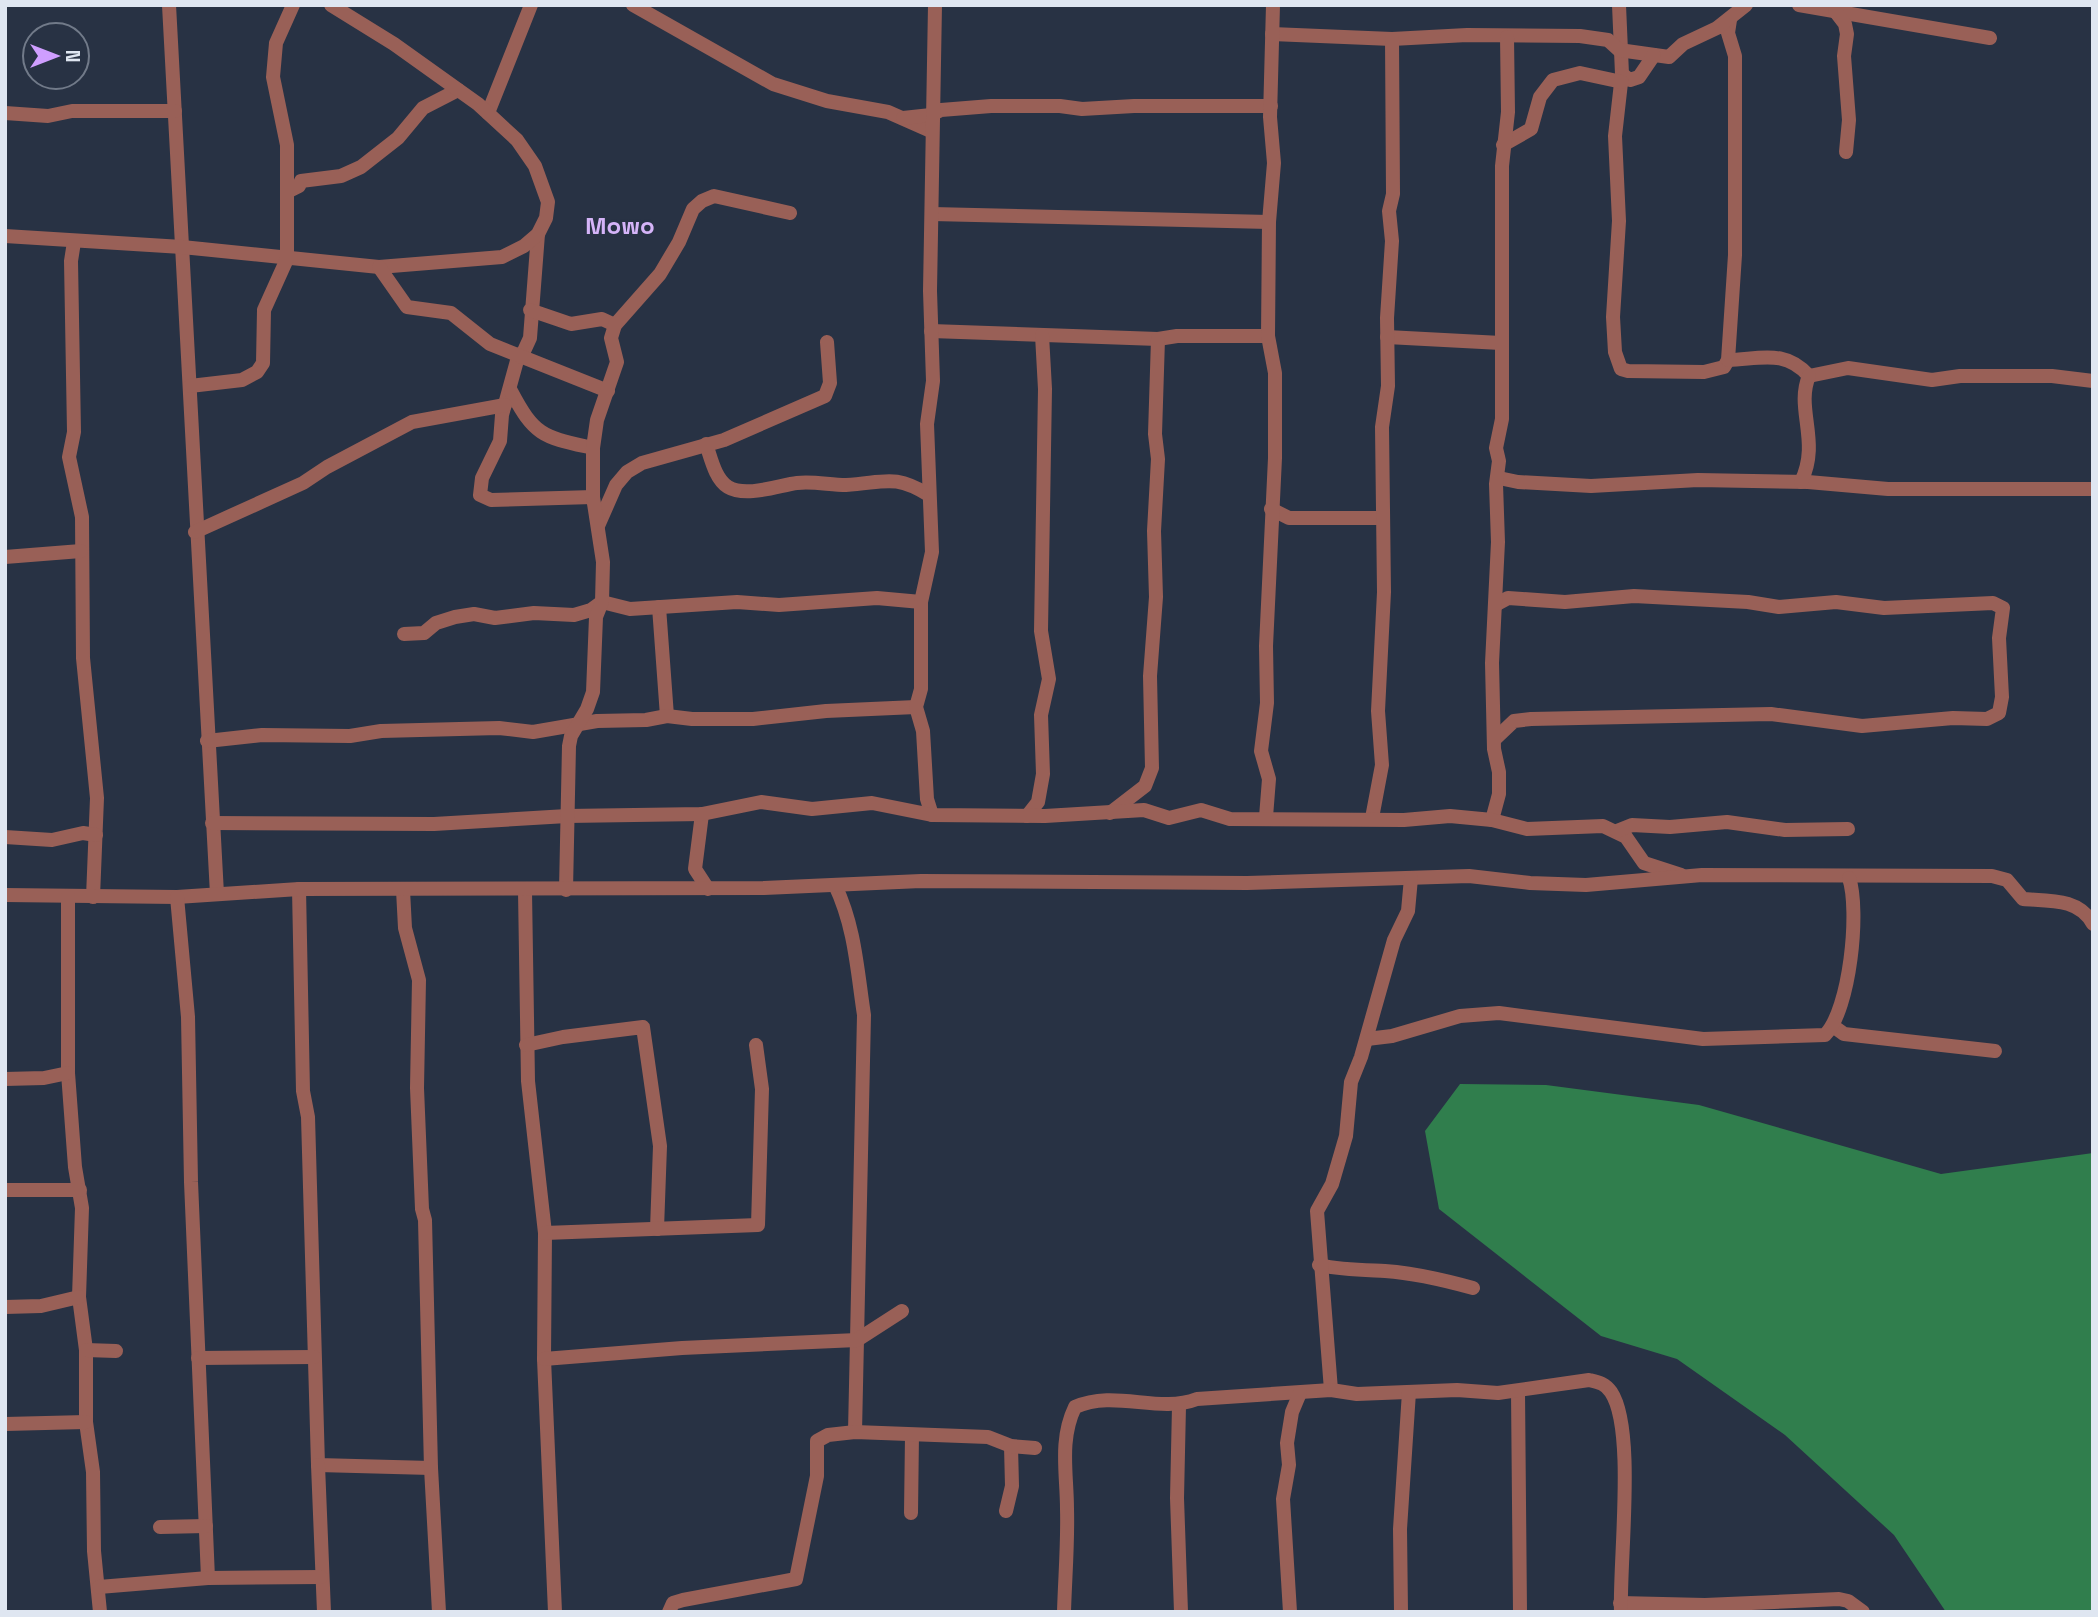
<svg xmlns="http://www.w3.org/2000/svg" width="2098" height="1617" viewBox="0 0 2098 1617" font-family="'Space Grotesk',sans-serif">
<rect width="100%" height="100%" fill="#283244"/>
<path fill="#307e4d" d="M1460,1084l86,1 153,20 242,69 152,-21v459h-147l-52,-77 -109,-100 -108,-76 -76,-23 -162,-127 -14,-78z"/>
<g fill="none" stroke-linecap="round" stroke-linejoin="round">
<g stroke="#996057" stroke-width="14">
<path d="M169,5l48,889"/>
<path d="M633,5l140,79 54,17 61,11 43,19"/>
<path d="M1619,5l3,69 -7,62 4,85 -6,96 2,35 6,17 7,2 76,1 20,-5 4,-7 7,-105v-199l-7,-23 2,-13"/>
<path d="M1799,5l191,33"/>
<path d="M1835,11l10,13 2,10 -3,22 5,64 -3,32"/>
<path d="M1272,34l120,5 75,-4 113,1 28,4 11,10 50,7 14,-13 34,-16 29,-23"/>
<path d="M1622,74l8,6 9,-3 15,-22"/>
<path d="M5,113l43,3 24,-5h103"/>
<path d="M488,113l43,-108"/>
<path d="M903,118l28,-3 10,-5 50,-4h69l22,3 52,-3h137"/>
<path d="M1503,145l28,-16 9,-32 13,-17 27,-7 42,9"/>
<path d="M289,191l10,-5 2,-5 40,-5 20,-9 37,-29 25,-30 35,-18"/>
<path d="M932,214l337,8"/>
<path d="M538,234l-8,104 -6,13 -6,6 -16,58 -2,26 -18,37 -2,17 11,5 102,-3"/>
<path d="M5,236l177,11 197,20 123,-10 22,-11 14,-12 8,-16 2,-16 -13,-36 -18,-26 -39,-36 -84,-60 -63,-39"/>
<path d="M74,242l-3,19 3,171 -5,25 13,60 1,141 14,140 -4,99"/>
<path d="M379,267l28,40 44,6 39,31 118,47"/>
<path d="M530,310l41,14 31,-5 13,6"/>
<path d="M931,331l227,8 19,-3h91"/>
<path d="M1387,337l114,6"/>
<path d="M1728,360c33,-1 57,-11 81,16"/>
<path d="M1809,376l39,-8 84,12 28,-4h92l41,5"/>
<path d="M190,386l52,-6 15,-8 6,-9 1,-53 23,-51v-114l-14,-68 3,-34 17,-38"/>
<path d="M511,391c24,46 33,46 82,57"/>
<path d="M706,444c5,14 9,35 22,43 18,11 52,-2 69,-4 16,-2 33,2 49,2 38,-2 47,-12 83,10"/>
<path d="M1499,478l19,4 73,4 107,-6 110,2 80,7h205"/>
<path d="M1801,482c20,-41 -6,-73 8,-106"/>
<path d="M1271,509l18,9h93"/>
<path d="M598,526l18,-41 11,-13 15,-9 82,-23 101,-44 5,-13 -3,-41"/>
<path d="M195,532l108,-49 24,-16 85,-45 93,-17"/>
<path d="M5,557l76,-6"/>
<path d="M659,607l8,109"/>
<path d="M404,634l20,-1 12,-10 19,-6 19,-3 21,4 39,-5 40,2 17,-5 11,-8 28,7 107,-7 42,3 98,-7 44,4"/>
<path d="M1494,740l20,-19 17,-2 240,-5 91,12 91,-8 34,1 12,-6 3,-16 -3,-59 4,-30 -10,-5 -109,5 -48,-6 -57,5 -31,-5 -114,-6 -69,6 -57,-4 -13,7"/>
<path d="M207,741l55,-6 88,1 31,-5 118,-3 34,4 64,-11 49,-1 21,-4 25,3h61l73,-8 90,-4"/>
<path d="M1110,813l35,-27 7,-18 -2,-92 6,-79 -2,-66 4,-72 -3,-25 3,-95"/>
<path d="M702,814l-7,55 13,20"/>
<path d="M932,815l-5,-16 -4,-68 -7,-24 5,-18v-87l11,-50 -5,-128 6,-43 -3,-90 5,-286"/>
<path d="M1027,816l11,-14 5,-28 -2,-59 8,-36 -8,-48 4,-242 -3,-54"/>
<path d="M1266,817l3,-38 -8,-28 6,-48 -1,-57 9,-188v-85l-7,-37 1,-114 5,-59 -4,-46 3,-112"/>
<path d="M1372,818l10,-53 -4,-54 6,-119 -2,-165 6,-41 -1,-68 5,-77 -3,-30 4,-17 -1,-155"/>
<path d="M1492,820l7,-26v-22l-5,-23 -2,-86 6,-121 -2,-58 3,-23 -3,-13 6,-29v-253l6,-54 -1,-75"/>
<path d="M212,823l222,1 133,-8 135,-2 59,-12 51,7 60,-6 60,12 113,1 99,-6 25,8 32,-8 29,9 174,1 46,-4 42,4 35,9 76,-3 23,11 18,26 37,12"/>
<path d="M1617,831l15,-6 38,2 57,-5 58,8 63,-1"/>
<path d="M5,837l47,3 31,-7 13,2"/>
<path d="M835,885c20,42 22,84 29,130l-9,417"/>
<path d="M299,889l4,202 5,26 10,348 113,3"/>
<path d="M403,890l2,38 14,52 -2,108 5,121 3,11 6,248 8,144"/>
<path d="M566,890l3,-144 2,-10 16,-27 6,-17 3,-75 6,-15 1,-40 -10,-65v-49l4,-28 20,-58 -6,-24 4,-13 45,-51 19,-32 14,-33 9,-8 12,-5 76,17"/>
<path d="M525,891l3,190 17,152 -1,126 11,253"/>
<path d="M5,895l172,2 122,-8 465,-1 157,-7 326,2 222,-7 61,7 56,2 116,-10 290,1 15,4 16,19c26,2 56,-1 70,25"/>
<path d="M68,896v177l7,94 7,41 -3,89 7,53v72l7,50 1,79 6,61"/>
<path d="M177,897l11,120 3,165 17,396"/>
<path d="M1833,1026l11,8 151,17"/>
<path d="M1367,1039l25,-3 68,-20 39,-3 204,26 122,-4c25,-25 35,-125 24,-157"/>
<path d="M526,1045l37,-8 80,-10 17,119 -3,83"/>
<path d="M5,1079l39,-1 24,-5"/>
<path d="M5,1190h75"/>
<path d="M545,1233l213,-8 4,-136 -6,-44"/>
<path d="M1319,1265c23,5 43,5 66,6 30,2 59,9 88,17"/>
<path d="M5,1307l36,-1 38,-9"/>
<path d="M86,1350l30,1"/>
<path d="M198,1358l116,-1"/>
<path d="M544,1359l138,-11 175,-8 45,-29"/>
<path d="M1331,1390l-14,-179 15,-27 14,-48 5,-54 10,-25 33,-117 14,-29 3,-33"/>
<path d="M1518,1392l2,220"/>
<path d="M1179,1406l-2,92 4,114"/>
<path d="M5,1424l81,-2"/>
<path d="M318,1465l6,147"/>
<path d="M1006,1511l6,-25 -1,-40"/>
<path d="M911,1513l1,-78"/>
<path d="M160,1527l46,-1"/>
<path d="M99,1587l109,-9 113,-1"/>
<path d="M1620,1603l85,2 134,-6 9,2 15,11"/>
<path d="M669,1612l4,-9 10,-3 113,-21 21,-103v-35l11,-6 27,-3 133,5 23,9 24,2"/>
<path d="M1064,1612c1,-35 4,-69 3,-103 0,-35 -8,-69 8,-102 40,-18 83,7 122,-8l134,-9 26,4 100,-4 41,3 91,-13c9,2 16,3 22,12 25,37 8,170 10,220"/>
<path d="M1290,1612l-7,-113 6,-34 -2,-22 5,-31 8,-19"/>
<path d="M1401,1612l-1,-83 9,-137"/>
</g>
</g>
<g text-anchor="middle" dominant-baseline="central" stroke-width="5" stroke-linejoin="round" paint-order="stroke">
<g font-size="24" font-weight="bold" fill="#d5b4f8" stroke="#283244">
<text x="620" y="225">Mowo</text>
</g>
</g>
<rect width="2098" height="1617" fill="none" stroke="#dfe6f1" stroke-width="14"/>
<g transform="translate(56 56) rotate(90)"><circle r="33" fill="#283244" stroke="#717a89" stroke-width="2"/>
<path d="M0-5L12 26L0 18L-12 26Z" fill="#cf9eff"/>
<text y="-10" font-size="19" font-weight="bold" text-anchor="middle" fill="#dfe6f1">N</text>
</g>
</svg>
